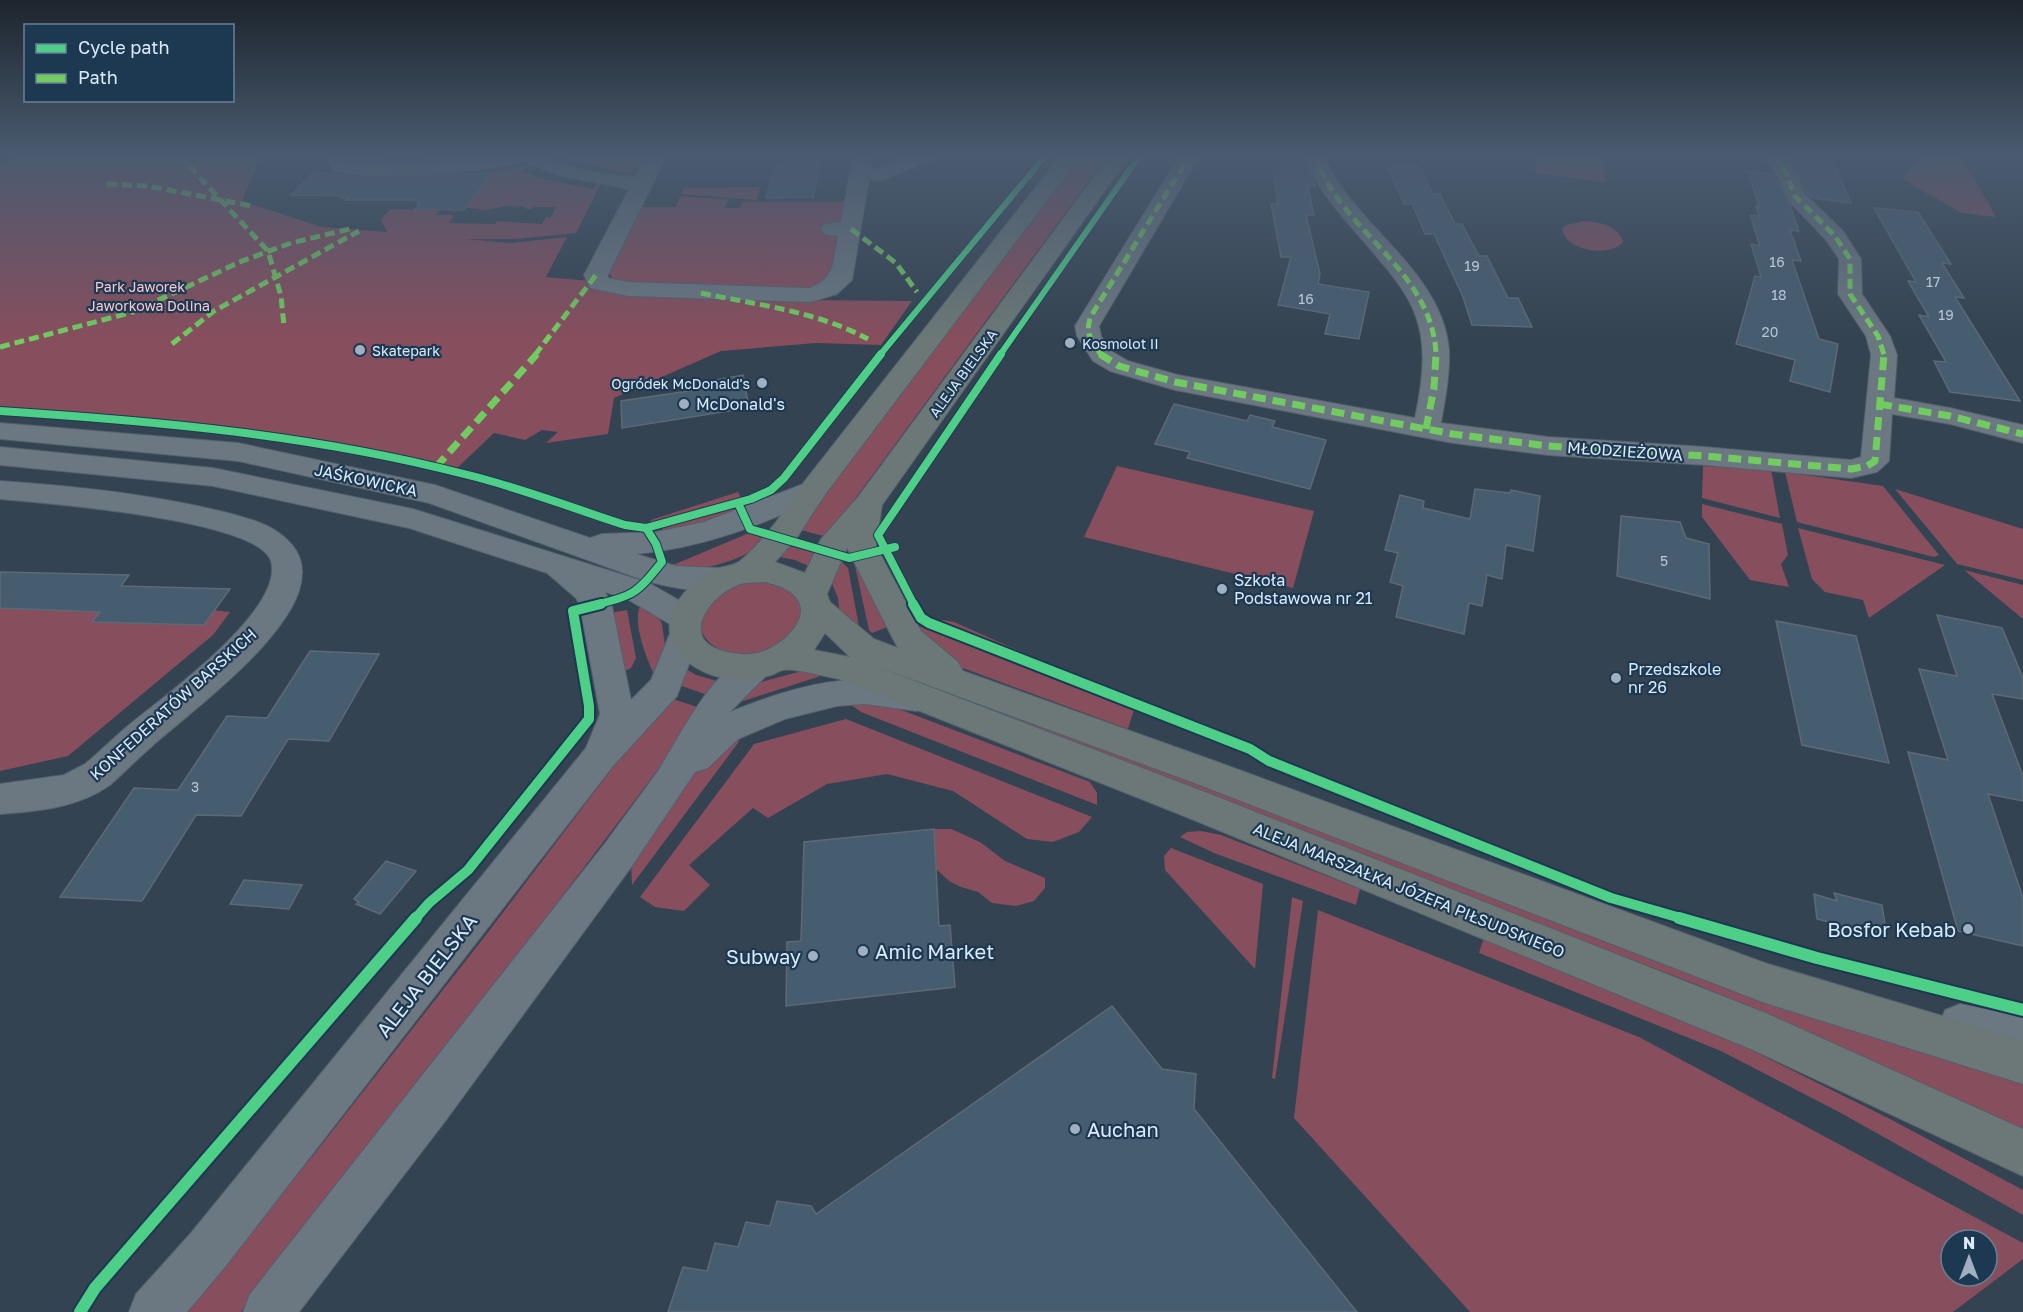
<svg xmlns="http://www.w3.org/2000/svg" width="2023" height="1312" viewBox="0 0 2023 1312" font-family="'Golos Text',sans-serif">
<rect width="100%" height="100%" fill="#344351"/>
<g fill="#874e5d" fill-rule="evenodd">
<path d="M0,155h260l-18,46 80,26 65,5 -6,-12 9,-11 50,1 -4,5h18l-5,8 46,1 2,-3 45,3 4,-7h5l5,-10h-22l-2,2h-6l1,-2 -21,-1 -20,4 -26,-3 22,-34 15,-1 32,-8 4,1 -11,6 18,7 53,11 5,-6h3l-25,50 -61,6h-50l46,4 56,-6 -21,40 251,23 115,1 -31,44 -65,-2 -95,8 -107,47 -6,36 -62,9 12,-11 -16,-2 -17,10 -31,-7 -38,36 -109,-24 -234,-30 -113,-5z"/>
<path d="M351,155h146l3,2 -10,5 -141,4 -2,-5z"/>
<path d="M558,155h88l-5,12 -7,1 -3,5 -20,-3z"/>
<path d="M1082,155h26l-281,382 -30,-8z"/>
<path d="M1535,155h67l3,27 -70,-9z"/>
<path d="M1922,155h39l35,62 -34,-4 -60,-34z"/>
<path d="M760,187l-3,13 -76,-6 3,-6z"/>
<path d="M680,196l49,4 -5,8h15l4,-6h104l-10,72 -24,16 -179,-3 -21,-8 -4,-6 30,-66h37z"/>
<path d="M1585,221c14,1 34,5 38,21 -13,16 -57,9 -61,-13l4,-4z"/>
<path d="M1117,466l197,45 -21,77 -209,-51z"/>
<path d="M1703,466l68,3 9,49 -78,-20z"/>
<path d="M1785,472l98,14 56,69 -5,2 -137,-35z"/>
<path d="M1895,489l128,40v51l-66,-16z"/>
<path d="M738,492l3,6 -91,26 1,-4z"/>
<path d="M1702,504l80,20 6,31 -7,9 8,23 -39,-7 -48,-63z"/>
<path d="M730,507l5,2 3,7 -73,19 -3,-6 3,-3z"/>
<path d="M1798,528l147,37 -76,53 -6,-18 -38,-8 -13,-13z"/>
<path d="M749,533l20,7c-29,21 -57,29 -93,30l-3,-5z"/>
<path d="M785,545l30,8 -4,14 -16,-7 -20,-4z"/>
<path d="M841,561l7,7 12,64 -20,-17 -2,-17 -8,-19z"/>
<path d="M854,561l36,65 -18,7 -3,-3z"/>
<path d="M1964,570l59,15v34z"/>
<path d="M760,580l19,2 24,21 -6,30c-11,6 -21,14 -32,19 -9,4 -22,3 -32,2 -24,-4 -44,-27 -27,-50 11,-14 38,-22 54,-24z"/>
<path d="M0,587l230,25 -17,23 -145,121 -68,15z"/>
<path d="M641,604l17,11 4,9 4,28 -11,25c-8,-18 -24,-55 -14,-73z"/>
<path d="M627,610l9,48 -5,10 -8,4 -13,-59z"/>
<path d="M943,620l11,2 182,81 -8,26 -176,-65 -35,-36z"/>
<path d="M863,659l837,315 323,98v65l-325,-152 -839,-321z"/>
<path d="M686,669l10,6 28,8 -11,14 -37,-13z"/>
<path d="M802,671l25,3 -93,30 23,-21z"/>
<path d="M666,697l38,12 -353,466 -110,137h-59l133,-159 174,-222z"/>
<path d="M878,701l212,81 7,11v12l-236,-93 -13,-9z"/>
<path d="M846,719l246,98 -13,15 -26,10 -26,-3 -74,-48 -66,-17 -60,10 -59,34 -15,-10 -64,57 21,20 -26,26 -29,-4 -15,-10 114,-153z"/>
<path d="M741,735l-3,8 -106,142 -1,-22 63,-89 26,-32z"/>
<path d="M934,829h17l29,13 25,19 40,17v10l-11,13 -18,5 -24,-3 -14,-11 -17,-5 -12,-6 -13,-12z"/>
<path d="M1201,831l20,4 139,54 -4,16 -142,-52 -34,-16 7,-5z"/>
<path d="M1171,848l92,36 -8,85 -90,-99 -1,-14z"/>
<path d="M1292,897l11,4 -28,178 -3,-1z"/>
<path d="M1318,910l321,127 384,206v16l-70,53h-483l-176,-194zM1951,1240h36v36h-36z"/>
<path d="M1484,937l223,91 185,92 131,70v25l-184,-103 -118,-61 -242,-98z"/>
</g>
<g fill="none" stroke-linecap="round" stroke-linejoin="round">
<path stroke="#192b2b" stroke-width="6" d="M0,160l14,-5"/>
</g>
<g fill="#465c6f" stroke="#5d6a76" stroke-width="1.5">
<path d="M388,155h39l-4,5 -42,2z"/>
<path d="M791,155h31l-9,42 -47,1 9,-32h14z"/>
<path d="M1280,155h23l11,27 1,4h-7l6,29h-8l14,59 -2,10 51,8 -10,47 -34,-5 5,-20 -52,-9 13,-48h-10l-10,-53h7l-4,-28h7l-2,-10 4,1z"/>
<path d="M1787,155h43l21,48 -38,-5 -6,-5z"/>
<path d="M1387,166h32l14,28h7l15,30h7l17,32h8l21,42h10l14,29 -60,-2 -9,-28 -29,-63h-9l-13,-30h-8z"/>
<path d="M1748,171l26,4 16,30 9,26 -9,-1 11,31 -9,-1 27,79 19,5 -8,48 -40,-11 5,-21 -59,-16 19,-68 6,1 -10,-33 9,2 -10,-31 9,1 -3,-10 3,1z"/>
<path d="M314,172l51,6 126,-5 -27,37 -49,-1 5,-6h-3l2,-3h-73l2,-2h-7l2,-2 -52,-1z"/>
<path d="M1874,208l44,4 33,52 -9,-1 22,35 -9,-1 65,104 -70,-9 -16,-31 12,1 -27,-47 10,2 -21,-36 8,1z"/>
<path d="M743,375l6,33 -127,20 -1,-27 95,-14 -1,-7z"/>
<path d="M1174,404l73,17 3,-6 25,6 -3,6 54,13 -16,49 -123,-31 3,-6 -35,-8z"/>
<path d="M1475,489l35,4 1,-3 29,6 -7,55 -27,-6 -4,34 -15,-4 -5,31 -13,-3 -5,31 -68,-17 7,-31 -13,-4 8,-29 -13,-3 15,-55 24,6 -1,7 47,11z"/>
<path d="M1621,516l59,6 6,16 23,6 1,55 -93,-23z"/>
<path d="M0,572l129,3 -8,11 109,3 -26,36 -112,-3 8,-10 -100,-4z"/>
<path d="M1937,615l65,13 21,50v21l-31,-5 31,82v25l-35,-7 35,104v48l-65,-15 -50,-179 40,8 -29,-91 38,7z"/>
<path d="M1776,621l80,15 33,127 -87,-18z"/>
<path d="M310,651l69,3 -50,87 -41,-2 -47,77 -45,-1 -54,86 -82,-4 74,-109 44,2 49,-74 40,2z"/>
<path d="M934,829l5,97 11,-1 5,62 -169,19 1,-64 14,-1 3,-99z"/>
<path d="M386,861l30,10 -36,43 -24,-10 3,-2 -5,-3z"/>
<path d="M244,880l58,5 -13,24 -59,-5z"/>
<path d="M1834,893l48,12 5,32 -70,-18 -3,-25 23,7z"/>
<path d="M1112,1006l50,63 34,5 -2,35 163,203h-689l15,-45 24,4 8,-28 23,4 8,-25 24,4 7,-25 34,5 5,8z"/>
</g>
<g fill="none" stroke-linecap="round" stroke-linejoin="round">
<defs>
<g id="minor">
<path d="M332,155h20l-3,8c63,7 126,-12 188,-8 11,0 24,9 35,12 20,6 42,8 63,10l12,-22h20l-59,120v3l20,4 181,6c27,-9 24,-28 29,-52l-14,-2 -3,-5 3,-5 17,-2 12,-67h20l-2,15 39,-15h27l-3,4 -50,20 -7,2 -8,-2 -17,101 -15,14 -26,8 -183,-6 -38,-8 -6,-13 45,-86 -69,-13 -35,-14 -43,8 -61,5 -56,1 -32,-5 -4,-9z"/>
<path d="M1180,155h20l-101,171 2,10 10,15 17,10 50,14 237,43c22,-104 -5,-122 -69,-197 -17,-20 -33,-40 -41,-66h20c9,27 27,46 46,68 33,36 74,75 78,127 1,25 -4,49 -8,73l107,14 157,10 146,13 10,-3 10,-102 -5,-19 -28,-42 1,-35 -13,-19 -38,-40 -12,-27 -12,-18h20l12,18 9,21 38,37 18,28 1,35 28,42 7,19 -3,43 56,10 73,17v18l-73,-19 -58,-10 -3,47 -12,11 -26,6 -146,-13 -157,-10 -95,-12 -278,-53 -65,-19 -17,-10 -16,-25 -2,-10z"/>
<path d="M0,423l238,20 197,42 155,53 12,-4 54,-2 48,-10 110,-42 10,2 4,7 -4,7c-60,28 -121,52 -188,58l40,12 46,2 11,3 5,8 -5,8c-28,8 -62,1 -90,-7l-214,-77 -191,-42 -238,-22z"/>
<path d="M0,447l213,21 200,41 236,74 47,27 5,8 -4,7 4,8 -24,63 -64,70 -388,501 -38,45h-58l7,-18 55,-61 395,-485 14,-34 -20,-108 -4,-8 -29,-25 -138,-45 -196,-42 -213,-21zM605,592l22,7 46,27 -22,54 -20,20 -19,-94z"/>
<path d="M0,481c75,5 151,13 224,31 18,5 41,10 55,21 14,10 24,23 23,41 -1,58 -111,137 -152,174 -14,12 -26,25 -40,37 -32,23 -72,26 -110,29v-30l64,-9 21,-11c15,-12 29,-27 44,-39 34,-28 156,-115 142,-164 -13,-42 -228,-58 -271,-62z"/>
<path d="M754,654l12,4 5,9 -5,9 -36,36c63,-26 131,-45 198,-23l5,9 -5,9 -12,4 -51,-7 -28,2 -52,13 -47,20 -30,29 -13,4 -63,94 -186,254 -147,192h-56l7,-18 356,-452c17,-24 35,-47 52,-71 23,-36 54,-104 96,-117z"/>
<path d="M1960,1004l63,13v42l-63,-13 -15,-6 -6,-15 6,-15z"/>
</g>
<path id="major" d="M1061,155h20l-257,341 -28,43 -21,23 30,11 16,-34 37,-42 252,-342h20l-248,350 -6,41 45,85 37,31 5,9 260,93 542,199 258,77v44l-258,-81 -568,-219 -324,-119 337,129 558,220 255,115v47l-270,-126 -569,-234 -345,-137c-13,-2 -44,-11 -55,-9 -4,0 -9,4 -12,5 -11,3 -26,6 -37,5 -54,-5 -92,-51 -43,-95 8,-7 17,-13 27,-17 7,-2 16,-3 21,-7 26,-22 45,-51 64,-79zM847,548l46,91 5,9 -24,-9 -44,-37 -3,-8zM765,582c7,2 16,4 22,8 34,20 -2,55 -26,62 -14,4 -28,2 -41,-2 -41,-13 -8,-56 18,-65 8,-3 18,-2 27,-3zM825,633l25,24 -36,-7z"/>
</defs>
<use href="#minor" stroke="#53606c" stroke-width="2"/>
<use href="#major" stroke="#53606c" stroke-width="2"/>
<use href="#minor" fill="#6b7781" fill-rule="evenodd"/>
<use href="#major" fill="#6b7877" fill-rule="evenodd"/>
<g stroke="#71cb61" stroke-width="5" stroke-dasharray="10 5" stroke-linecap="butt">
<path d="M179,155l89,96 13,45 3,30"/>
<path d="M246,155l4,5"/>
<path d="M1315,155c24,76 118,114 121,200"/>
<path d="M1774,155l12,18 9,23 40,40 15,23v35l28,42 6,19"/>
<path d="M107,184l41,2 104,20"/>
<path d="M851,229l45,34 21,29"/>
<path d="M701,293c57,12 115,18 167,46"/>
<path d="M172,344l42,-33 145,-80"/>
<path d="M0,347l133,-35 109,-51 49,-18 63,-15"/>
<path d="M535,355l61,-80"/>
<path d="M1101,355c-9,-15 -17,-21 -10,-39l99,-161"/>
</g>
<g stroke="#71cb61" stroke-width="7" stroke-dasharray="13 7" stroke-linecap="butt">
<path d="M1100,354l19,12 56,16 278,52 95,12 157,10 146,13 16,-3 8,-5 9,-107"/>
<path d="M1879,404l71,12 73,18"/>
<path d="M1426,429l8,-41 2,-34"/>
<path d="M436,467l101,-113"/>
</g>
<defs>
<g id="cycleway-far3">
<path d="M880,355l166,-200"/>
<path d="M1000,355l140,-200"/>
</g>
<g id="cycleway-far2">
<path d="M0,411c156,10 313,24 464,63 55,13 108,34 161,51l21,3 105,-29 20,-9 13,-12 97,-124"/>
<path d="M738,503l12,26 99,29 46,-11"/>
<path d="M595,605c40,-10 41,-11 67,-43l-6,-18 -10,-16"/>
<path d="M914,605l-36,-70 123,-181"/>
</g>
<g id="cycleway-far1">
<path d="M913,604l8,14 8,5 321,126 19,12 342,137 73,21"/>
<path d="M415,919l14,-16 39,-33 121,-151v-13l-16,-95 28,-7"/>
</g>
<g id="cycleway">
<path d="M1679,918l138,40 206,52"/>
<path d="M80,1312l15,-24 321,-370"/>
</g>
</defs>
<use href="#cycleway-far3" stroke="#1d3952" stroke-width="8"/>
<use href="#cycleway-far2" stroke="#1d3952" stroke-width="10"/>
<use href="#cycleway-far1" stroke="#1d3952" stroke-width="14"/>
<use href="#cycleway" stroke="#1d3952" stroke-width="16"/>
<use href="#cycleway-far3" stroke="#4dcf88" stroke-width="6"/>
<use href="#cycleway-far2" stroke="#4dcf88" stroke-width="8"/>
<use href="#cycleway-far1" stroke="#4dcf88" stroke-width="10"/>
<use href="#cycleway" stroke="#4dcf88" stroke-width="12"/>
</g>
<linearGradient id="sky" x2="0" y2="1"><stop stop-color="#1d252d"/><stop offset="0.46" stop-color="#4a5b70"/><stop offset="1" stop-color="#4a5b70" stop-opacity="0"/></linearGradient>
<rect width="2023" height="338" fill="url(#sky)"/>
<g fill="#a1b0c0" stroke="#1d3952" stroke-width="2">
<circle cx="1070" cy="343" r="6"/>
<circle cx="360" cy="350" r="6"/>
<circle cx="762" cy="383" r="6"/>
<circle cx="684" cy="404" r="6"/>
<circle cx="1222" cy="589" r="6"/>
<circle cx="1616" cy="678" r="6"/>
<circle cx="1968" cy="929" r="6"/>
<circle cx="863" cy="951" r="6"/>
<circle cx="813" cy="956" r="6"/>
<circle cx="1075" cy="1129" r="6"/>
</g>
<g text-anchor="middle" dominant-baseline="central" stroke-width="4.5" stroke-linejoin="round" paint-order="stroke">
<g font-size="14" fill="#b6c7d8">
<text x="1777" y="261">16</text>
<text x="1472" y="265">19</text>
<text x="1933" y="281">17</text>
<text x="1779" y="294">18</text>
<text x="1306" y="298">16</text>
<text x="1946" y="314">19</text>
<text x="1770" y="331">20</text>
<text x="1664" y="560">5</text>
<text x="195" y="786">3</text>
</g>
<g font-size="14" fill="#fcc7d0" stroke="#1d3952">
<text x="140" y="286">Park Jaworek</text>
<text x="149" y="305">Jaworkowa Dolina</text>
</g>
<g font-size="14" fill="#dbebfb" stroke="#1d3952" text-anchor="start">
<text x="1082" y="343">Kosmolot II</text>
<text x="372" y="350">Skatepark</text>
<text x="750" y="383" text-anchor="end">Ogródek McDonald's</text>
</g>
<g font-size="14" fill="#dbebfb" stroke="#1d3952">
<text transform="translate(963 373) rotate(-54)">ALEJA BIELSKA</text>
</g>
<g font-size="16" fill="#dbebfb" stroke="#1d3952" text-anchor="start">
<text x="696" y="404">McDonald's</text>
<text x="1234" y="580">Szkoła<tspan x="1234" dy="18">Podstawowa nr 21</tspan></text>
<text x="1628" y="669">Przedszkole<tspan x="1628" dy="18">nr 26</tspan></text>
</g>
<g font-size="16" fill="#dbebfb" stroke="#1d3952">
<text transform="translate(1625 451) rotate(4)">MŁODZIEŻOWA</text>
<text transform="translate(366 480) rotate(12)">JAŚKOWICKA</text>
<text transform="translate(173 704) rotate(-42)">KONFEDERATÓW BARSKICH</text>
<text transform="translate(1409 890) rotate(22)">ALEJA MARSZAŁKA JÓZEFA PIŁSUDSKIEGO</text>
</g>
<g font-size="20" fill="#dbebfb" stroke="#1d3952" text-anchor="end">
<text x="1956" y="929">Bosfor Kebab</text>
<text x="875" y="951" text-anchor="start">Amic Market</text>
<text x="801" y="956">Subway</text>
<text x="1087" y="1129" text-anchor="start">Auchan</text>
</g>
<g font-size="20" fill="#dbebfb" stroke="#1d3952">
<text transform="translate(426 975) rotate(-52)">ALEJA BIELSKA</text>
</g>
</g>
<rect x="24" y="24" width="210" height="78" fill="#1d3952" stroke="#698096" stroke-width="1.5"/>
<rect x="36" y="44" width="30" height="9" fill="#4dcf88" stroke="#698096" stroke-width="1.5"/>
<text x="78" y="54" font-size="18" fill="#dbebfb">Cycle path</text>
<rect x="36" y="74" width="30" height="9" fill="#71cb61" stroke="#698096" stroke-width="1.5"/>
<text x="78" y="84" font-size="18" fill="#dbebfb">Path</text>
<g transform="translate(1969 1258)"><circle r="28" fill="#1d3952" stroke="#698096" stroke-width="1.5"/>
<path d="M0-4.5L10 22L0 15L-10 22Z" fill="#a1b0c0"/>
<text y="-9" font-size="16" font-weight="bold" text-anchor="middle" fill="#dbebfb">N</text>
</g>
</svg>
